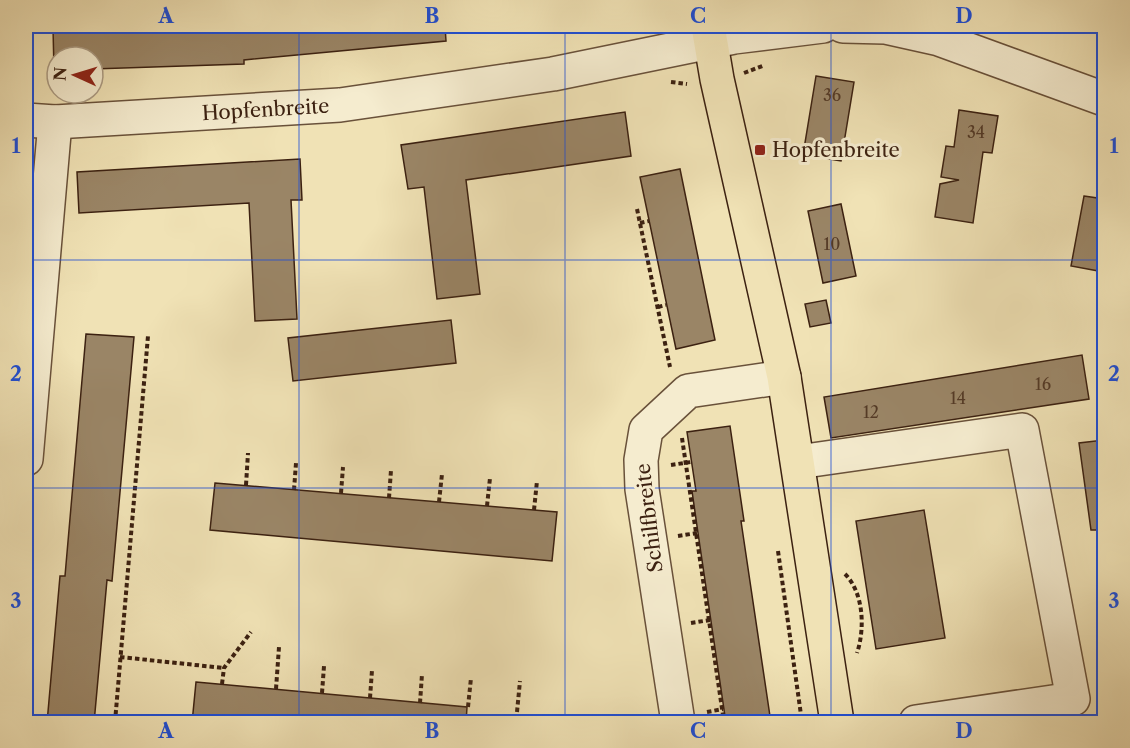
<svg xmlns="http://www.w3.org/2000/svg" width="1130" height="748" viewBox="0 0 1130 748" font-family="'Libre Caslon Text',serif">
<rect width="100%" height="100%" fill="#f0e2b5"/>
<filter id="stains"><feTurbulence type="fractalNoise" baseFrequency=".00333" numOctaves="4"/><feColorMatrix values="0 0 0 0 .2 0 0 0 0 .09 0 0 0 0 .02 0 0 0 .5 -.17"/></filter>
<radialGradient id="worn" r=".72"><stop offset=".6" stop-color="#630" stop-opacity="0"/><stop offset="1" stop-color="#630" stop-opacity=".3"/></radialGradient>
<g fill="#9a8566" stroke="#3c2111" stroke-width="1.5">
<path d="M137,26h308l1,15 -202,19v4l-151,5v-12h-36v13h-3l-1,-42z"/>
<path d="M816,76l38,6 -13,79 -38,-6z"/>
<path d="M959,110l39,6 -6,37 -9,-1 -10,71 -38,-6 5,-33 19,-4 -18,-3 5,-31 8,1z"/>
<path d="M625,112l6,44 -165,24 14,114 -43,5 -13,-112 -16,2 -7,-44z"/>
<path d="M300,159l2,41h-11l6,119 -42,2 -6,-118 -170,10 -2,-41z"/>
<path d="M680,169l35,171 -39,9 -36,-172z"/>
<path d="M1084,196l20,3v73l-33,-6z"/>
<path d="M841,204l15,72 -33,7 -15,-72z"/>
<path d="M826,300l5,23 -21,4 -5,-23z"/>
<path d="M451,320l5,43 -163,18 -5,-43z"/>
<path d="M86,334l48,3 -22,244 -5,-1 -13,143h-47l13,-147h5z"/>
<path d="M1082,355l7,44 -258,39 -7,-41z"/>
<path d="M730,426l14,95h-3l30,202h-45l-28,-190 -6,-42h4l-9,-59z"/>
<path d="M1104,440v90h-13l-12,-87z"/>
<path d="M215,483l342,29 -5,49 -342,-31z"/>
<path d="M924,510l21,128 -69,11 -20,-128z"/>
<path d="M196,682l271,25 -1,16h-274z"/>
</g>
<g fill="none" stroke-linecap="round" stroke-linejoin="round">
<defs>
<g id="minor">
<path d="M843,26l42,1 54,12 165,60"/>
<path id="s1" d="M26,120l29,2 285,-17 213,-31 181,-37 89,-11"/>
<path d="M26,459l29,-337"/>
<path d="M798,462l224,-32 51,269 -157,23"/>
<path d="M678,722l-36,-233 -1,-29 5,-30 42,-39 96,-14"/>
</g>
<path id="major" d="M708,26l9,53 67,298 53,345"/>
</defs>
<use href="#minor" stroke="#69513a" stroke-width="36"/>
<use href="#major" stroke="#3c2111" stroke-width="36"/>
<g stroke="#3c2111" stroke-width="4" stroke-dasharray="4.5 3" stroke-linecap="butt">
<path d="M744,73l21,-8"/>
<path d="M671,82l16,2"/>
<path d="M637,209l33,158"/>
<path d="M640,223l9,-2"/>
<path d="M658,307l8,-2"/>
<path d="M682,438l42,284"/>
<path d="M671,465l20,-3"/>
<path d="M246,485l2,-32"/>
<path d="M294,490l2,-27"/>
<path d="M341,493l2,-26"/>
<path d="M389,498l2,-28"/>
<path d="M439,502l3,-28"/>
<path d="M487,506l3,-28"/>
<path d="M534,510l3,-29"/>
<path d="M678,536l19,-3"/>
<path d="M778,551l24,171"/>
<path d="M845,574c19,19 20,55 12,79"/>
<path d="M691,623l19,-3"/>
<path d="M120,657l104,11"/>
<path d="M222,684l2,-16 27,-36"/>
<path d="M276,689l3,-42"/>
<path d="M322,693l2,-27"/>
<path d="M370,698l2,-28"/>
<path d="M420,703l2,-29"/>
<path d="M468,707l3,-29"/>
<path d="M517,712l3,-31"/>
<path d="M707,712l16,-3"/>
<path d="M115,722l33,-386"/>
</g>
<use href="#minor" stroke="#f5eccf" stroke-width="33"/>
<use href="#major" stroke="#f0e2b5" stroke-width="33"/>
</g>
<path fill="none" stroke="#1d4ed8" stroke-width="1.5" stroke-opacity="0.55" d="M299,26v696M565,26v696M831,26v696M26,260h1078M26,488h1078"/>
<rect fill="#8f2418" stroke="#f5eccf" stroke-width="2" x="754" y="144" width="12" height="12" rx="3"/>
<g text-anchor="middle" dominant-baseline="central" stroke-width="6" stroke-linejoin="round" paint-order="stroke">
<g font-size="16" fill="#543a26">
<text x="832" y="95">36</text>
<text x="976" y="132">34</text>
<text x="832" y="244">10</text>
<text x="1043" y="384">16</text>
<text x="958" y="398">14</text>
<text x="871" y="412">12</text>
</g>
<g font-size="20" fill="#3c2111" stroke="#f5eccf">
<text stroke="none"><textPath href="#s1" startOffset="240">Hopfenbreite</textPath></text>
<text transform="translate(649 518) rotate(-97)">Schilfbreite</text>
</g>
<g font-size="20" fill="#3c2111" stroke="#f5eccf" text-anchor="start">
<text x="772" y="150">Hopfenbreite</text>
</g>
</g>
<rect width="1130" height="748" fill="none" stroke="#f0e2b5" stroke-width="66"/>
<g transform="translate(75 75) rotate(274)"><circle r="28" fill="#f5eccf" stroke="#ab9b83" stroke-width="1.5"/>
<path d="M0-4.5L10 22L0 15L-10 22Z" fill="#8f2418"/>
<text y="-9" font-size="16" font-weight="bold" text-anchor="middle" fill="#3c2111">N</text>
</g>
<rect x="33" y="33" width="1064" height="682" fill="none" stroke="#1d4ed8" stroke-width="2"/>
<g font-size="20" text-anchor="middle" font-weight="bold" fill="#1d4ed8">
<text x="166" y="23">A</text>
<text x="432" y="23">B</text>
<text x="698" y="23">C</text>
<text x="964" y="23">D</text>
<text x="16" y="153">1</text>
<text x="1114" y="153">1</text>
<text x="16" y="381">2</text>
<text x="1114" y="381">2</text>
<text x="16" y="608">3</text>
<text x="1114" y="608">3</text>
<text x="166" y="738">A</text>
<text x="432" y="738">B</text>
<text x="698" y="738">C</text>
<text x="964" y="738">D</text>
</g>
<rect width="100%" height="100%" filter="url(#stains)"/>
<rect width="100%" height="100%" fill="url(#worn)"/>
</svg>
